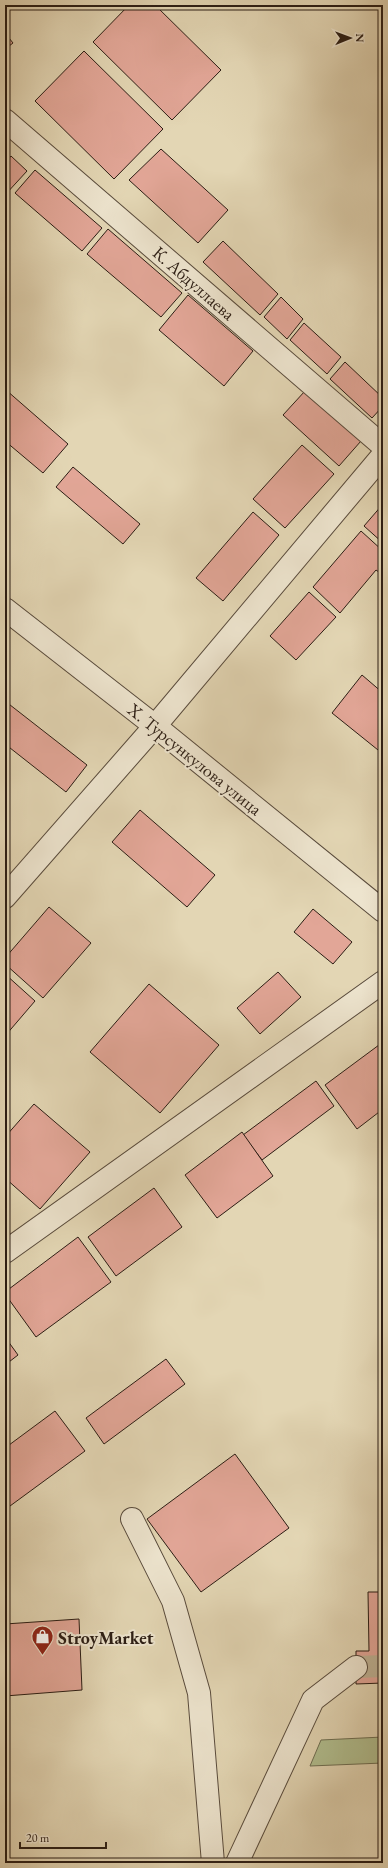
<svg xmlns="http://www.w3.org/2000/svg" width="388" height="1868" viewBox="0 0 388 1868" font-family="'EB Garamond',serif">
<rect width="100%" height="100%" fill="#e3d6b4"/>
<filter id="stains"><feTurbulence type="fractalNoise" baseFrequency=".005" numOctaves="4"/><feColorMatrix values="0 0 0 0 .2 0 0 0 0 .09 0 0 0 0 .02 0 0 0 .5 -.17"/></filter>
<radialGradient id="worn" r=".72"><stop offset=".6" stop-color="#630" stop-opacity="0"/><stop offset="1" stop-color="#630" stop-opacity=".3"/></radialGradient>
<path fill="#b1be8f" stroke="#6e6e52" d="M383,1737v26l-73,3 11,-26z"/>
<g fill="#e2a697" stroke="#2b1d14">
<path d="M129,5h26l66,65 -49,50 -79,-78z"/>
<path d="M5,33l8,10 -8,6z"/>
<path d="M84,51l79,78 -49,50 -79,-78z"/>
<path d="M161,149l67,61 -30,33 -69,-63z"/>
<path d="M11,156l16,15 -22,24v-32z"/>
<path d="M35,170l67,58 -20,23 -67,-58z"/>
<path d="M108,229l74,64 -21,24 -74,-63z"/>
<path d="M223,241l55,53 -18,21 -57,-53z"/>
<path d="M188,295l65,56 -29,35 -65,-56z"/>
<path d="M281,297l22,22 -16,20 -23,-22z"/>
<path d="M304,323l37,34 -14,17 -37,-34z"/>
<path d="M345,362l38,36v8l-11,12 -42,-39z"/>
<path d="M6,390l62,54 -25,29 -38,-32z"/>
<path d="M305,391l56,50 -22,25 -56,-51z"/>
<path d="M302,445l32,29 -49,54 -32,-29z"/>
<path d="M73,467l67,57 -17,20 -67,-57z"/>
<path d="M383,504v39l-19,-17z"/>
<path d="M253,512l26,23 -56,66 -27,-23z"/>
<path d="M361,531l22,20v24l-7,-5 -36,43 -27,-26z"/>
<path d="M309,592l27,25 -40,43 -26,-24z"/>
<path d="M362,675l21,18v61l-51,-41z"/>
<path d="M5,701l82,64 -21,27 -61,-48z"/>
<path d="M140,810l75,65 -28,32 -75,-65z"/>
<path d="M49,907l42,36 -48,55 -38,-34v-6z"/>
<path d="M313,909l39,33 -19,22 -39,-32z"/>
<path d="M278,972l23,25 -41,37 -23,-26z"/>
<path d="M5,974l30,27 -30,35z"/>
<path d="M149,984l70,61 -59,68 -70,-61z"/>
<path d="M383,1042v67l-26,20 -32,-44z"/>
<path d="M316,1081l18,25 -72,54 -19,-25z"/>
<path d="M34,1104l56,48 -50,57 -35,-31v-41z"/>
<path d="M242,1132l31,44 -56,42 -32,-43z"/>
<path d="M154,1188l28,39 -66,49 -28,-39z"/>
<path d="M78,1237l33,45 -75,55 -31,-43v-2z"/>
<path d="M5,1337l13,18 -13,10z"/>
<path d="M166,1359l19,25 -81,60 -18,-26z"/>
<path d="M55,1411l30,40 -75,55 -5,-7v-51z"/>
<path d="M235,1454l54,74 -88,64 -54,-73z"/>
<path d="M368,1592h15v91l-27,1v-33h13z"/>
<path d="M79,1619l3,71 -77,6v-72z"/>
</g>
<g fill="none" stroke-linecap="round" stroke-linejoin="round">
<path stroke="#beb194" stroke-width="22" stroke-dasharray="22 11" stroke-linecap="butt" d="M356,1667l27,-1"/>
<defs>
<g id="minor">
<path d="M5,120l378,326"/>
<path d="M5,609l150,117 228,185"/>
<path d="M5,897l150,-171 228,-271"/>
<path d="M5,1252l378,-270"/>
<path d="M132,1519l41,82 26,92 14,170"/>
<path d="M237,1863l76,-163 43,-33"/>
</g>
</defs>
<use href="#minor" stroke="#594b3c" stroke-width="24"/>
<use href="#minor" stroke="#ede4ce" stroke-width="22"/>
</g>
<defs>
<symbol id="shop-pin" viewBox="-11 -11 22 30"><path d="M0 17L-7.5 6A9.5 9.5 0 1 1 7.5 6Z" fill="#8f2418" stroke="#ede4ce"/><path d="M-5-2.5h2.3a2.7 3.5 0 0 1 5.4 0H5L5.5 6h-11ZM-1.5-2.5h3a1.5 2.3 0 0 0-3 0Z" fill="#fff"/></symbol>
</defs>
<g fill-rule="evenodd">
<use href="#shop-pin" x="30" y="1624" width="25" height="34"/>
</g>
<g text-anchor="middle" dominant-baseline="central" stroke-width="4" stroke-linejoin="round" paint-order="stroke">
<g font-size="18" fill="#2b1d14" stroke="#ede4ce">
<text transform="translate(194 283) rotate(41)">К. Абдуллаева</text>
<text transform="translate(195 759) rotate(39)">Х. Турсункулова улица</text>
</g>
<g font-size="18" font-weight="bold" fill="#2b1d14" stroke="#ede4ce" text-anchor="start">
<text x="58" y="1637">StroyMarket</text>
</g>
</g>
<rect width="388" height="1868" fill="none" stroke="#e3d6b4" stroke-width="20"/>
<rect x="6" y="6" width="376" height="1856" fill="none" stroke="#2b1d14" stroke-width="2"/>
<rect x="10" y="10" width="368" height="1848" fill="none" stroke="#2b1d14"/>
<g transform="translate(350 38) rotate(89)" stroke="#ede4ce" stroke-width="3" paint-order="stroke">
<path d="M0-3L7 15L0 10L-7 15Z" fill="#2b1d14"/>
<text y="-6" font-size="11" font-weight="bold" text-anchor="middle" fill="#2b1d14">N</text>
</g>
<path d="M20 1842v6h86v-6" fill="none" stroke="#2b1d14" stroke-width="2"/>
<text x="26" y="1842" font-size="12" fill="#2b1d14" stroke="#ede4ce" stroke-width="3" paint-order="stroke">20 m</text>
<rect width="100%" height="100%" filter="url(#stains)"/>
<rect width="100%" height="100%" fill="url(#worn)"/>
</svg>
